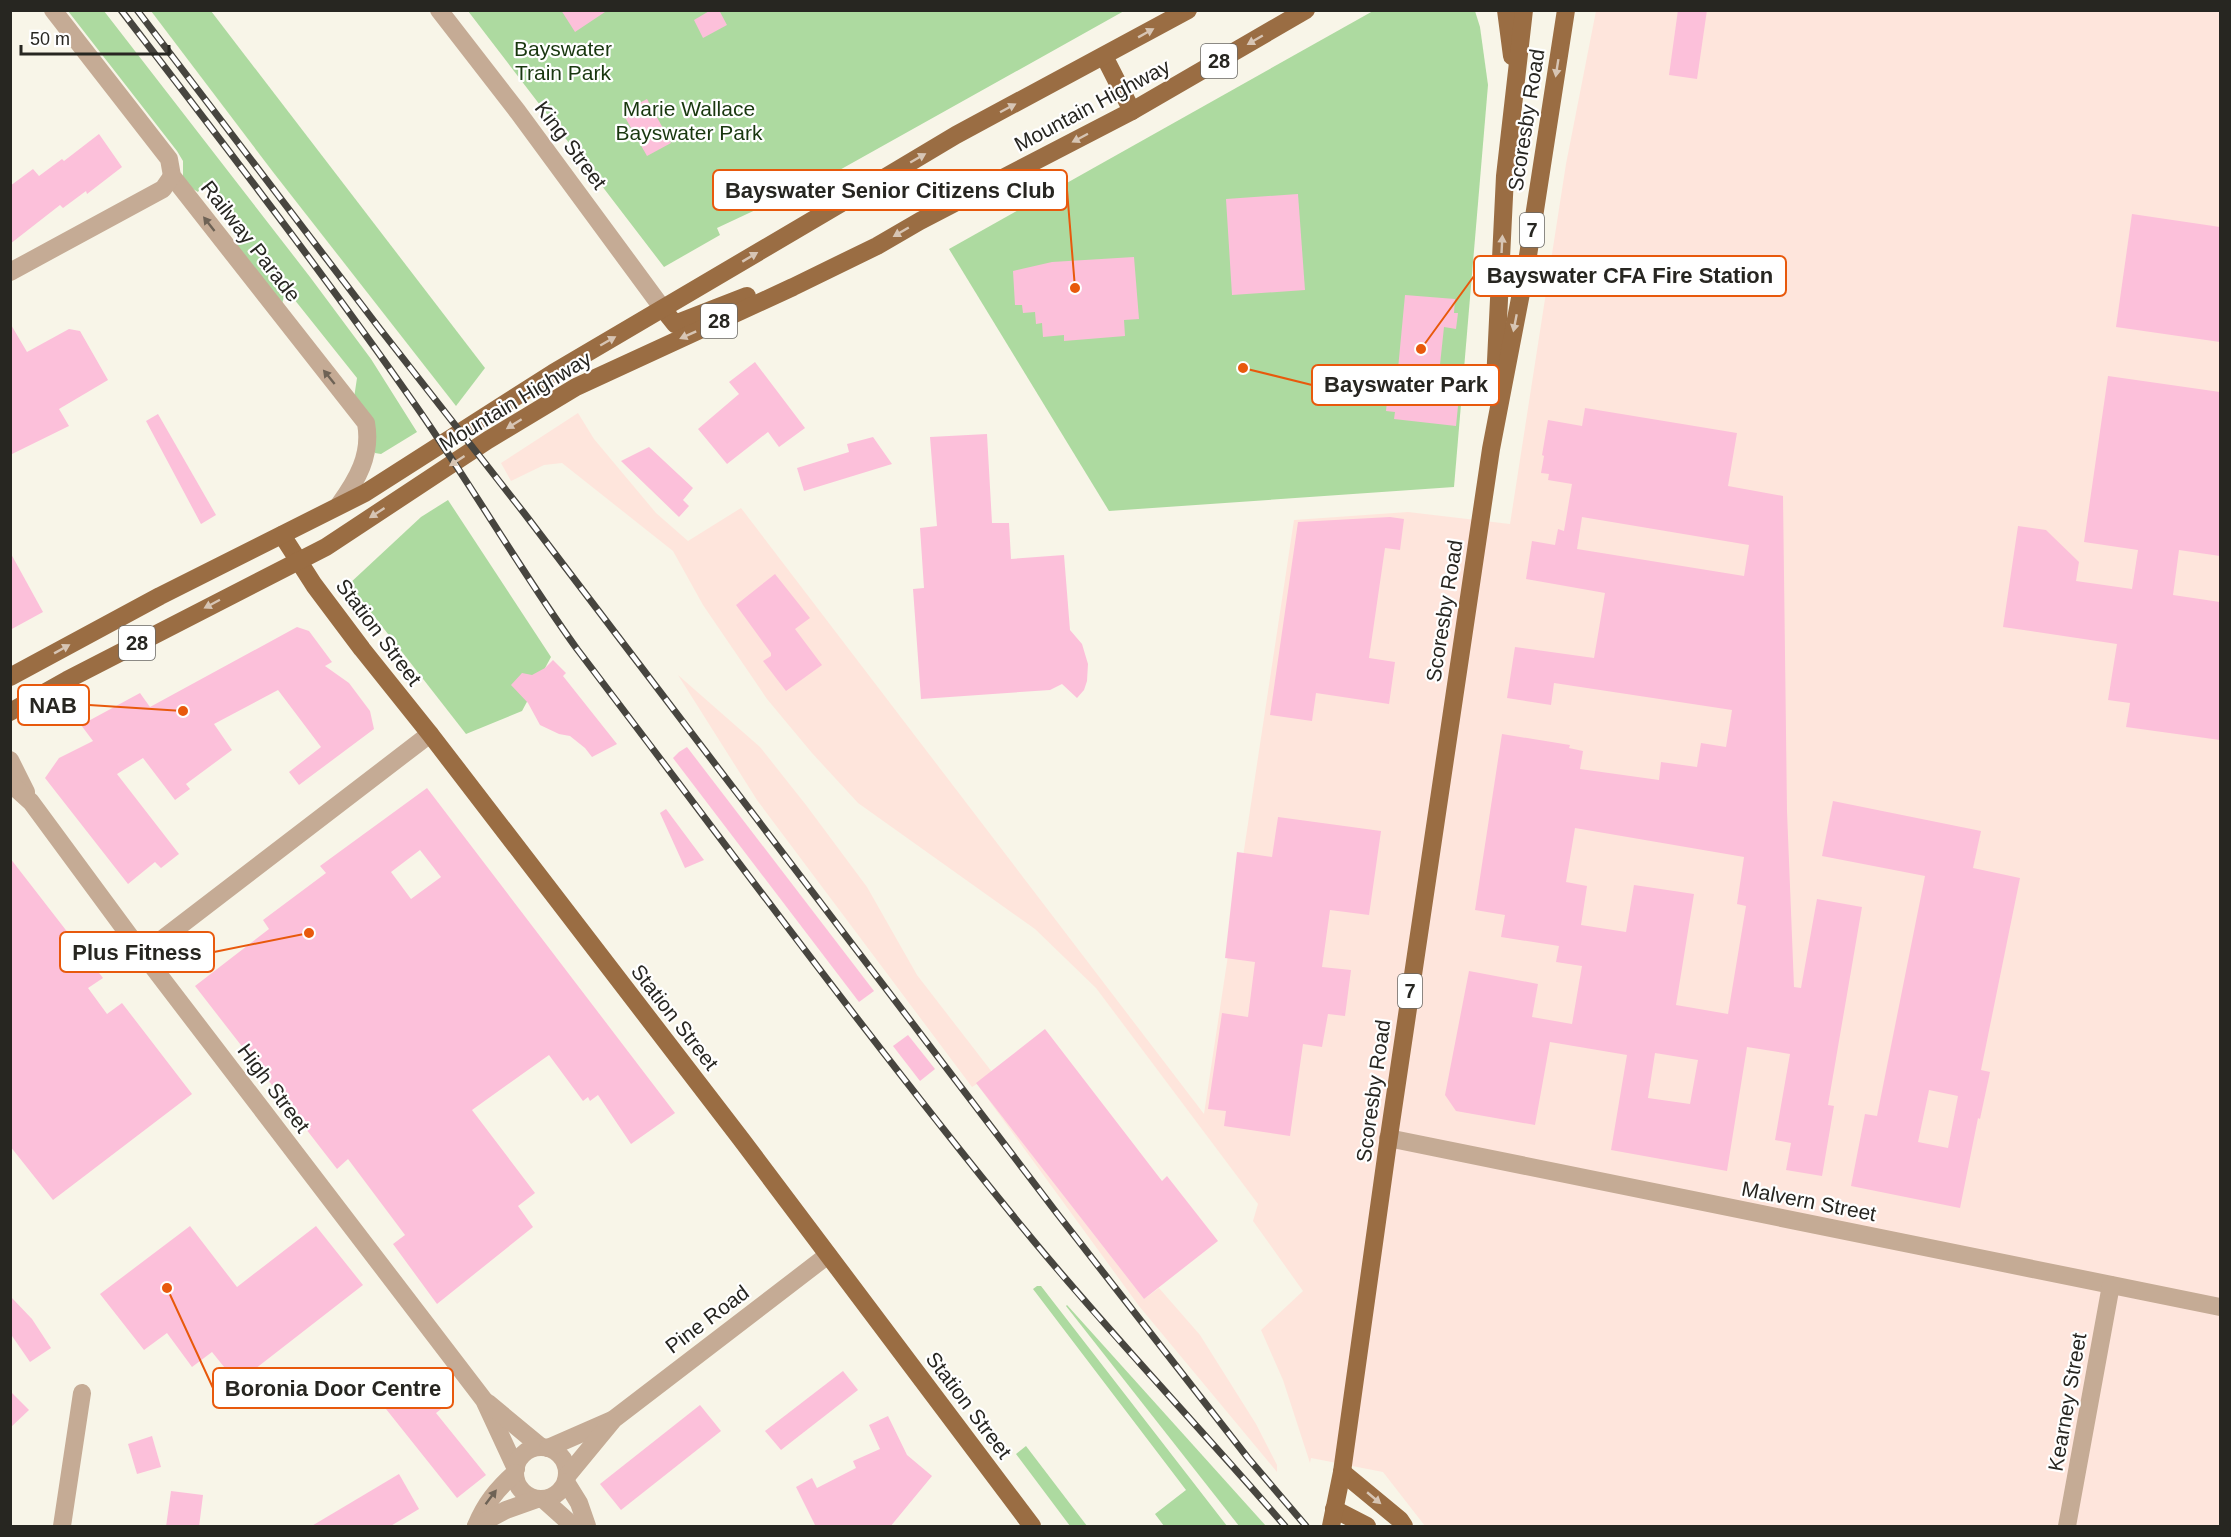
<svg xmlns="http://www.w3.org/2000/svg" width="2231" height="1537" viewBox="0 0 2231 1537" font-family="Arial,sans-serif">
<rect width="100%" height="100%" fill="#f8f5e8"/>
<g fill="#fee5dc">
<path d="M1596,11h624v1515h-795l-42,-54 -72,-14 -1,5 -27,-83 -22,-50 42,-39 -50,-70 5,-17 -162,-216 -61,-59 -177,-126 -46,-50 -45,-54 -64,-94 -30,-54 -111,-88 -18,2 -33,16 -10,-18 77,-50 16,26 62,74 32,28 53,-33 463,606 90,-594 114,-8 102,12 56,-360z"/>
<path d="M678,675l82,72 46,58 61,82 50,88 75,97 -15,12 167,215 15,-11 41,47 56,89 21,41v7l-138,-166 -162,-222 -5,3 -215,-287z"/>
</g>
<g fill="#addaa0">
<path d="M68,11h36l206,266 61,82 46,73 -36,22 -6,-1v-25l-21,-30 3,-20 -71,-89 -4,15 -46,-59 4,-20 -36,-43 -6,10 -15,-9v-22l-6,-10z"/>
<path d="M151,11h60l274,357 -29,38 -183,-234z"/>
<path d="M468,11h656l-288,161 -119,56 3,7 -56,32z"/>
<path d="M1373,11h102l5,16 8,58 -34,402 -345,24 -160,-262z"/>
<path d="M448,500l103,157 -29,54 -56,23 -117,-150 72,-67z"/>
<path d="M1037,1286h4l186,240h-63l-9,-12 31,-24 -153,-201z"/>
<path d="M1067,1305l199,221h-27l-173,-220z"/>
<path d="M1026,1446l61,80h-17l-54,-72z"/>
</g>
<g fill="#fcc0da" fill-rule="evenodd">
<path d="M561,10h47l-33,22z"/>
<path d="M711,10h8l8,15 -24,13 -9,-18z"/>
<path d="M1678,10h29l-10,69 -28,-4z"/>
<path d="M647,99l24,44 -24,13 -25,-44z"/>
<path d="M99,134l23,33 -35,27 -1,-3 -23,17 -3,-3 -50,39v-58l23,-17 6,7 23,-17 2,2z"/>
<path d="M1298,194l7,96 -73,5 -6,-96z"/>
<path d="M2132,214l88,13v115l-104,-15z"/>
<path d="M1134,257l5,62 -15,1 1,16 -61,5v-6l-21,2 -1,-14 -6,1 -1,-12 -12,1 -1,-8h-7l-2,-34 39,-9z"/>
<path d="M1405,295l50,4 -1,14h4l-2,16 -12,-2 -5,47 22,2 -5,50 -62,-7 1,-7 -9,-1 4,-37h3v-6l5,1z"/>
<path d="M10,323l17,29 42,-23 11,2 28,49 -49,29 10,17 -59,29z"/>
<path d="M755,362l50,66 -26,19 -11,-15 -41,32 -29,-35 41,-35 -10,-12z"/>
<path d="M2108,376l112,16v164l-41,-6 -6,45 47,7v138l-94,-13 4,-24 -22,-3 9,-56 -114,-17 15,-101 28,4 33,32 -3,19 56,8 6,-39 -54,-8z"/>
<path d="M1585,408l152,25 -9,53 55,10 4,315 7,176 7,1 16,-89 45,8 -34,198 6,1 -12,70 -36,-6 5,-27 -16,-3 15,-86 -43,-7 -20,124 -116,-21 16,-95 -77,-13 -15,83 -79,-14 -11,-16 24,-124 69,13 -6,33 40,7 10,-58 -26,-4 3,-16 -58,-9 4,-22 -30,-5 27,-176 68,11 -1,3 14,3 -3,18 79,11 2,-18 36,5 4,-24 25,4 6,-37 -178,-27 -3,22 -44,-7 8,-51 79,11 11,-65 -79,-14 6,-38 23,4 3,-16 6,2 8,-47 -24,-4 1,-6 -8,-1 3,-17 -2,-1 6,-35 34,6zM1582,517l167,28 -5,31 -167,-27zM1575,828l169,29 -7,47 9,2 -18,108 -52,-9 18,-111 -60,-9 -8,47 -45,-7 6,-39 -21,-4zM1655,1053l43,7 -8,44 -42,-6z"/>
<path d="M158,414l58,101 -15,9 -55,-103z"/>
<path d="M987,434l5,89h17l2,36 53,-4 6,75 12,14 6,20 -1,17 -3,9 -7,8 -15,-14 -12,6 -129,9 -8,-110 11,-1 -4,-60 17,-2 -7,-89z"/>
<path d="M873,437l19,27 -88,27 -7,-23 52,-16 -2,-8z"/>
<path d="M649,447l44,41 -10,12 6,6 -10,11 -58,-56z"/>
<path d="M1390,517l14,2 -4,31 -15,-2 -16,110 26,4 -6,42 -73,-11 -4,28 -42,-6 28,-193z"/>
<path d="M10,552l33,60 -33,18z"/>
<path d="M775,574l35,44 -15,11 27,36 -36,26 -23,-30 8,-5v-3l-35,-48z"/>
<path d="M297,627l12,4 23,31 -7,4 24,17 21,28 4,18 -75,56 -10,-13 32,-25 -43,-57 -64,34 18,26 -46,34 4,5 -15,11 -32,-42 -26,16 62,80 -18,14 -6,-6 -27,22 -83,-106 14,-20 34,-17 -12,-16 59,-32 10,14z"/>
<path d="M553,660l13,13 -3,3 54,68 -25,13 -7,-9 -15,-12 -11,-2 -19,-9 -12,-22 -17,-18 11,-12 10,2 13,-7z"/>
<path d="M687,747l187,244 -15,11 -186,-244 6,-6z"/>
<path d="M427,788l248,325 -44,31 -33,-49 -8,6 -2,-4 -5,4 -34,-46 -77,55 63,83 -17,13 15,21 -96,77 -44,-60 12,-9 -57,-76 -11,10 -142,-183 74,-57 -6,-9 63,-47 -6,-7zM420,850l21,27 -30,22 -20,-27z"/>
<path d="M1833,801l148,30 -8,37 47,10 -39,192 9,2 -10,47 -2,-1 -18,90 -109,-22 14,-72 12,2 48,-240 -103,-20zM1929,1090l29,6 -10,52 -30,-6z"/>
<path d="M666,809l38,51 -19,8 -25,-55z"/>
<path d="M1278,817l103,14 -12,84 -39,-5 -8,57 29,3 -6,46 -17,-2 -6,33 -19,-3 -13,92 -66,-10 2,-15 -18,-2 14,-96 26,4 7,-55 -30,-4 12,-106 35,5z"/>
<path d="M10,858l93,120 -15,10 19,26 15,-11 70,91 -139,106 -43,-54z"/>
<path d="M1045,1029l117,152 5,-5 51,65 -74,58 -168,-216z"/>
<path d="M908,1035l27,34 -15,12 -27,-35z"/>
<path d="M190,1226l47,61 79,-61 47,59 -126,98 -25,-31 -20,15 -25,-34 -23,17 -44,-56z"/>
<path d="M10,1296l22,23 19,29 -21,14 -20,-29z"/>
<path d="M843,1371l15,19 -77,60 -16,-19z"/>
<path d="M425,1380l20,26 -9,7 50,62 -29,23 -71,-89z"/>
<path d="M10,1391l19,19 -19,18z"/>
<path d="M700,1405l21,26 -100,79 -21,-26z"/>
<path d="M888,1416l19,39 25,21 -42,51h-74l-20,-40 16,-9 5,10 39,-20 -3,-7 27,-12 -11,-24z"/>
<path d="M152,1436l9,31 -24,7 -9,-30z"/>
<path d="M399,1474l20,35 -30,18h-79z"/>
<path d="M171,1491l32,4 -4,32h-33z"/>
</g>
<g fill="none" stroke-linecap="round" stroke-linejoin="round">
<g stroke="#c5ab95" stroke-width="18">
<path d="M53,10l116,149 3,17 194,247c6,32 -9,57 -27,82"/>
<path d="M439,10l79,102 145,197"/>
<path d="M10,272l153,-83 9,-13"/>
<path d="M10,760l16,32"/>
<path d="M10,783l21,19 112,152 341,446 32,69"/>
<path d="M143,954l287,-220"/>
<path d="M1388,1138l832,169"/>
<path d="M488,1403l53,44"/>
<circle cx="541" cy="1473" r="26"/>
<path d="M548,1448l64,-28"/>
<path d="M567,1476l47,-57 214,-164"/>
<path d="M566,1482l13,21 8,23"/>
<path d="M543,1499l30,27"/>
<path d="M62,1526l20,-133"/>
<path d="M476,1526c9,-22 21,-37 39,-53"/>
<path d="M476,1526l30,-16 31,-11"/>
<path d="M2067,1526l44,-241"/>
</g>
<g stroke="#9a6d43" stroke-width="18">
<path d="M1506,10l6,46"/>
<path d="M1104,56l28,55"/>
<path d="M663,309l12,15 72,-28"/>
<path d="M1495,382l10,-206 19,-166"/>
<path d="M282,535l32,50 48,64 68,85 311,405 291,387"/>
<path d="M10,677l150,-81 205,-103 188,-120 331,-195 72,-43 232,-125"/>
<path d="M10,712l57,-32 259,-133 162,-107 88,-53 217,-100 84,-41 43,-25 212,-110 174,-101"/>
<path d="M1342,1472l58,48 4,6"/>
<path d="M1334,1509l33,17"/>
<path d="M1331,1526l11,-54 45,-322 104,-701 36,-187 39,-252"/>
</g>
<defs>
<g id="rail">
<path d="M121,10c98,128 196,255 288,386 59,83 109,171 168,253 148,194 292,391 446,579 84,103 176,198 262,298"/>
<path d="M137,10l243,319 144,184 532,699 192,246 58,68"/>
</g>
</defs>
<use href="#rail" stroke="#47453f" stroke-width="7"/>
<use href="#rail" stroke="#fff" stroke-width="4.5" stroke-dasharray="14" stroke-linecap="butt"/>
</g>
<defs><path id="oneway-solid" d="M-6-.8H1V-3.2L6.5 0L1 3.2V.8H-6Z" transform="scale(1.5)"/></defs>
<g fill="#d7c5b4">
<use href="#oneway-solid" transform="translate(1146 33) rotate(-29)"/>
<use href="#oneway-solid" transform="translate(1255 40) rotate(150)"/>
<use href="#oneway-solid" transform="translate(1557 68) rotate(99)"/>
<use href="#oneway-solid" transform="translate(1008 108) rotate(-28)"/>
<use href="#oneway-solid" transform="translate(1080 138) rotate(152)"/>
<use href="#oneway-solid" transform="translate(918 158) rotate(-30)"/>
<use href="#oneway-solid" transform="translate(901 232) rotate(150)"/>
<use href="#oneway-solid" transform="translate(1502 244) rotate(-87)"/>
<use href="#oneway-solid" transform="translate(750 257) rotate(-31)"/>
<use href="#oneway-solid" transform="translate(1515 323) rotate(101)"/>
<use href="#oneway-solid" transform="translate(688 335) rotate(156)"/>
<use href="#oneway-solid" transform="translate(608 341) rotate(-30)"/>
<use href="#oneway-solid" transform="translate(514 424) rotate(148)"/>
<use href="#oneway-solid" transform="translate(457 461) rotate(147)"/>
<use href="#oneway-solid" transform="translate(377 513) rotate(147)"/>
<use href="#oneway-solid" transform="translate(212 604) rotate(152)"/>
<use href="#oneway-solid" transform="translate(62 649) rotate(-29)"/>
<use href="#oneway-solid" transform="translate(1374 1498) rotate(40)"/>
</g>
<g fill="#6e6255">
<use href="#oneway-solid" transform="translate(209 224) rotate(-128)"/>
<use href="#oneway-solid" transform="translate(329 377) rotate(-129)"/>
<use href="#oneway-solid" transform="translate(491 1497) rotate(-53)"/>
</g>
<g text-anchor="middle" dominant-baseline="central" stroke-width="4.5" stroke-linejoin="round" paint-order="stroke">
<g fill="#fff" stroke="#686764" stroke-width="1.5">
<rect x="1201" y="44" width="36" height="34" rx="4.5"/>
<rect x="1520" y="213" width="24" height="34" rx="4.5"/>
<rect x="701" y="304" width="36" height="34" rx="4.5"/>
<rect x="119" y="626" width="36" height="34" rx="4.5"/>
<rect x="1398" y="974" width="24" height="34" rx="4.5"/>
</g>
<g font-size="20" font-weight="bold" fill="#272621">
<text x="1219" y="61">28</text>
<text x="1532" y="230">7</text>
<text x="719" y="321">28</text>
<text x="137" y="643">28</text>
<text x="1410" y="991">7</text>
</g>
<g font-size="21" fill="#19370f" stroke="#fff">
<text x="563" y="48">Bayswater<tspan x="563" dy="24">Train Park</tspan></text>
<text x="689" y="108">Marie Wallace<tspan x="689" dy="24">Bayswater Park</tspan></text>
</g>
<g font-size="21" fill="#272621" stroke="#fff">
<text transform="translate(1092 105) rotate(-28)">Mountain Highway</text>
<text transform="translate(1526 120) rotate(-81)">Scoresby Road</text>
<text transform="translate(571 145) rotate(53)">King Street</text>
<text transform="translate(251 241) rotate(52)">Railway Parade</text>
<text transform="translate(515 401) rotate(-31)">Mountain Highway</text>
<text transform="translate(1444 611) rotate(-81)">Scoresby Road</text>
<text transform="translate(379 632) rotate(53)">Station Street</text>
<text transform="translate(675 1017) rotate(52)">Station Street</text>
<text transform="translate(274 1088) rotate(53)">High Street</text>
<text transform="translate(1373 1091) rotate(-82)">Scoresby Road</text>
<text transform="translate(1809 1201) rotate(11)">Malvern Street</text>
<text transform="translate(707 1319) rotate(-37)">Pine Road</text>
<text transform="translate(2067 1402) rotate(-80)">Kearney Street</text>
<text transform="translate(969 1405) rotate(53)">Station Street</text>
</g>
</g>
<path fill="none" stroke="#e8590c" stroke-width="2" d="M1075 288L1067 190M1421 349L1474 276M1243 368L1312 385M183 711L89 705M309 933L214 952M167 1288L213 1388"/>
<g fill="#e8590c" stroke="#fff" stroke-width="2">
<circle cx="1075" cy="288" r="6"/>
<circle cx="1421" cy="349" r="6"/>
<circle cx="1243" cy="368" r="6"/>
<circle cx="183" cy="711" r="6"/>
<circle cx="309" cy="933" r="6"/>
<circle cx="167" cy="1288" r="6"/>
</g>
<g fill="#fff" stroke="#e8590c" stroke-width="2">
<rect x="713" y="170" width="354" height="40" rx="6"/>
<rect x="1474" y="256" width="312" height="40" rx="6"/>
<rect x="1312" y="365" width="187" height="40" rx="6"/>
<rect x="18" y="685" width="71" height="40" rx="6"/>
<rect x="60" y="932" width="154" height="40" rx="6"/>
<rect x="213" y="1368" width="240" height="40" rx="6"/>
</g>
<g font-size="22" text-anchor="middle" font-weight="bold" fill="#272621">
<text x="890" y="198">Bayswater Senior Citizens Club</text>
<text x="1630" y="283">Bayswater CFA Fire Station</text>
<text x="1406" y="392">Bayswater Park</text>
<text x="53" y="713">NAB</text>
<text x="137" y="960">Plus Fitness</text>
<text x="333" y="1396">Boronia Door Centre</text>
</g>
<rect width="2231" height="1537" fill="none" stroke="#272621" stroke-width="24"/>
<path d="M21 45v9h148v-9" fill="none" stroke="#272621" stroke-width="3"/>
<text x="30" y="45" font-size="18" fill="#272621" stroke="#ffffff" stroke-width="4.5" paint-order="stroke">50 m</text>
</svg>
